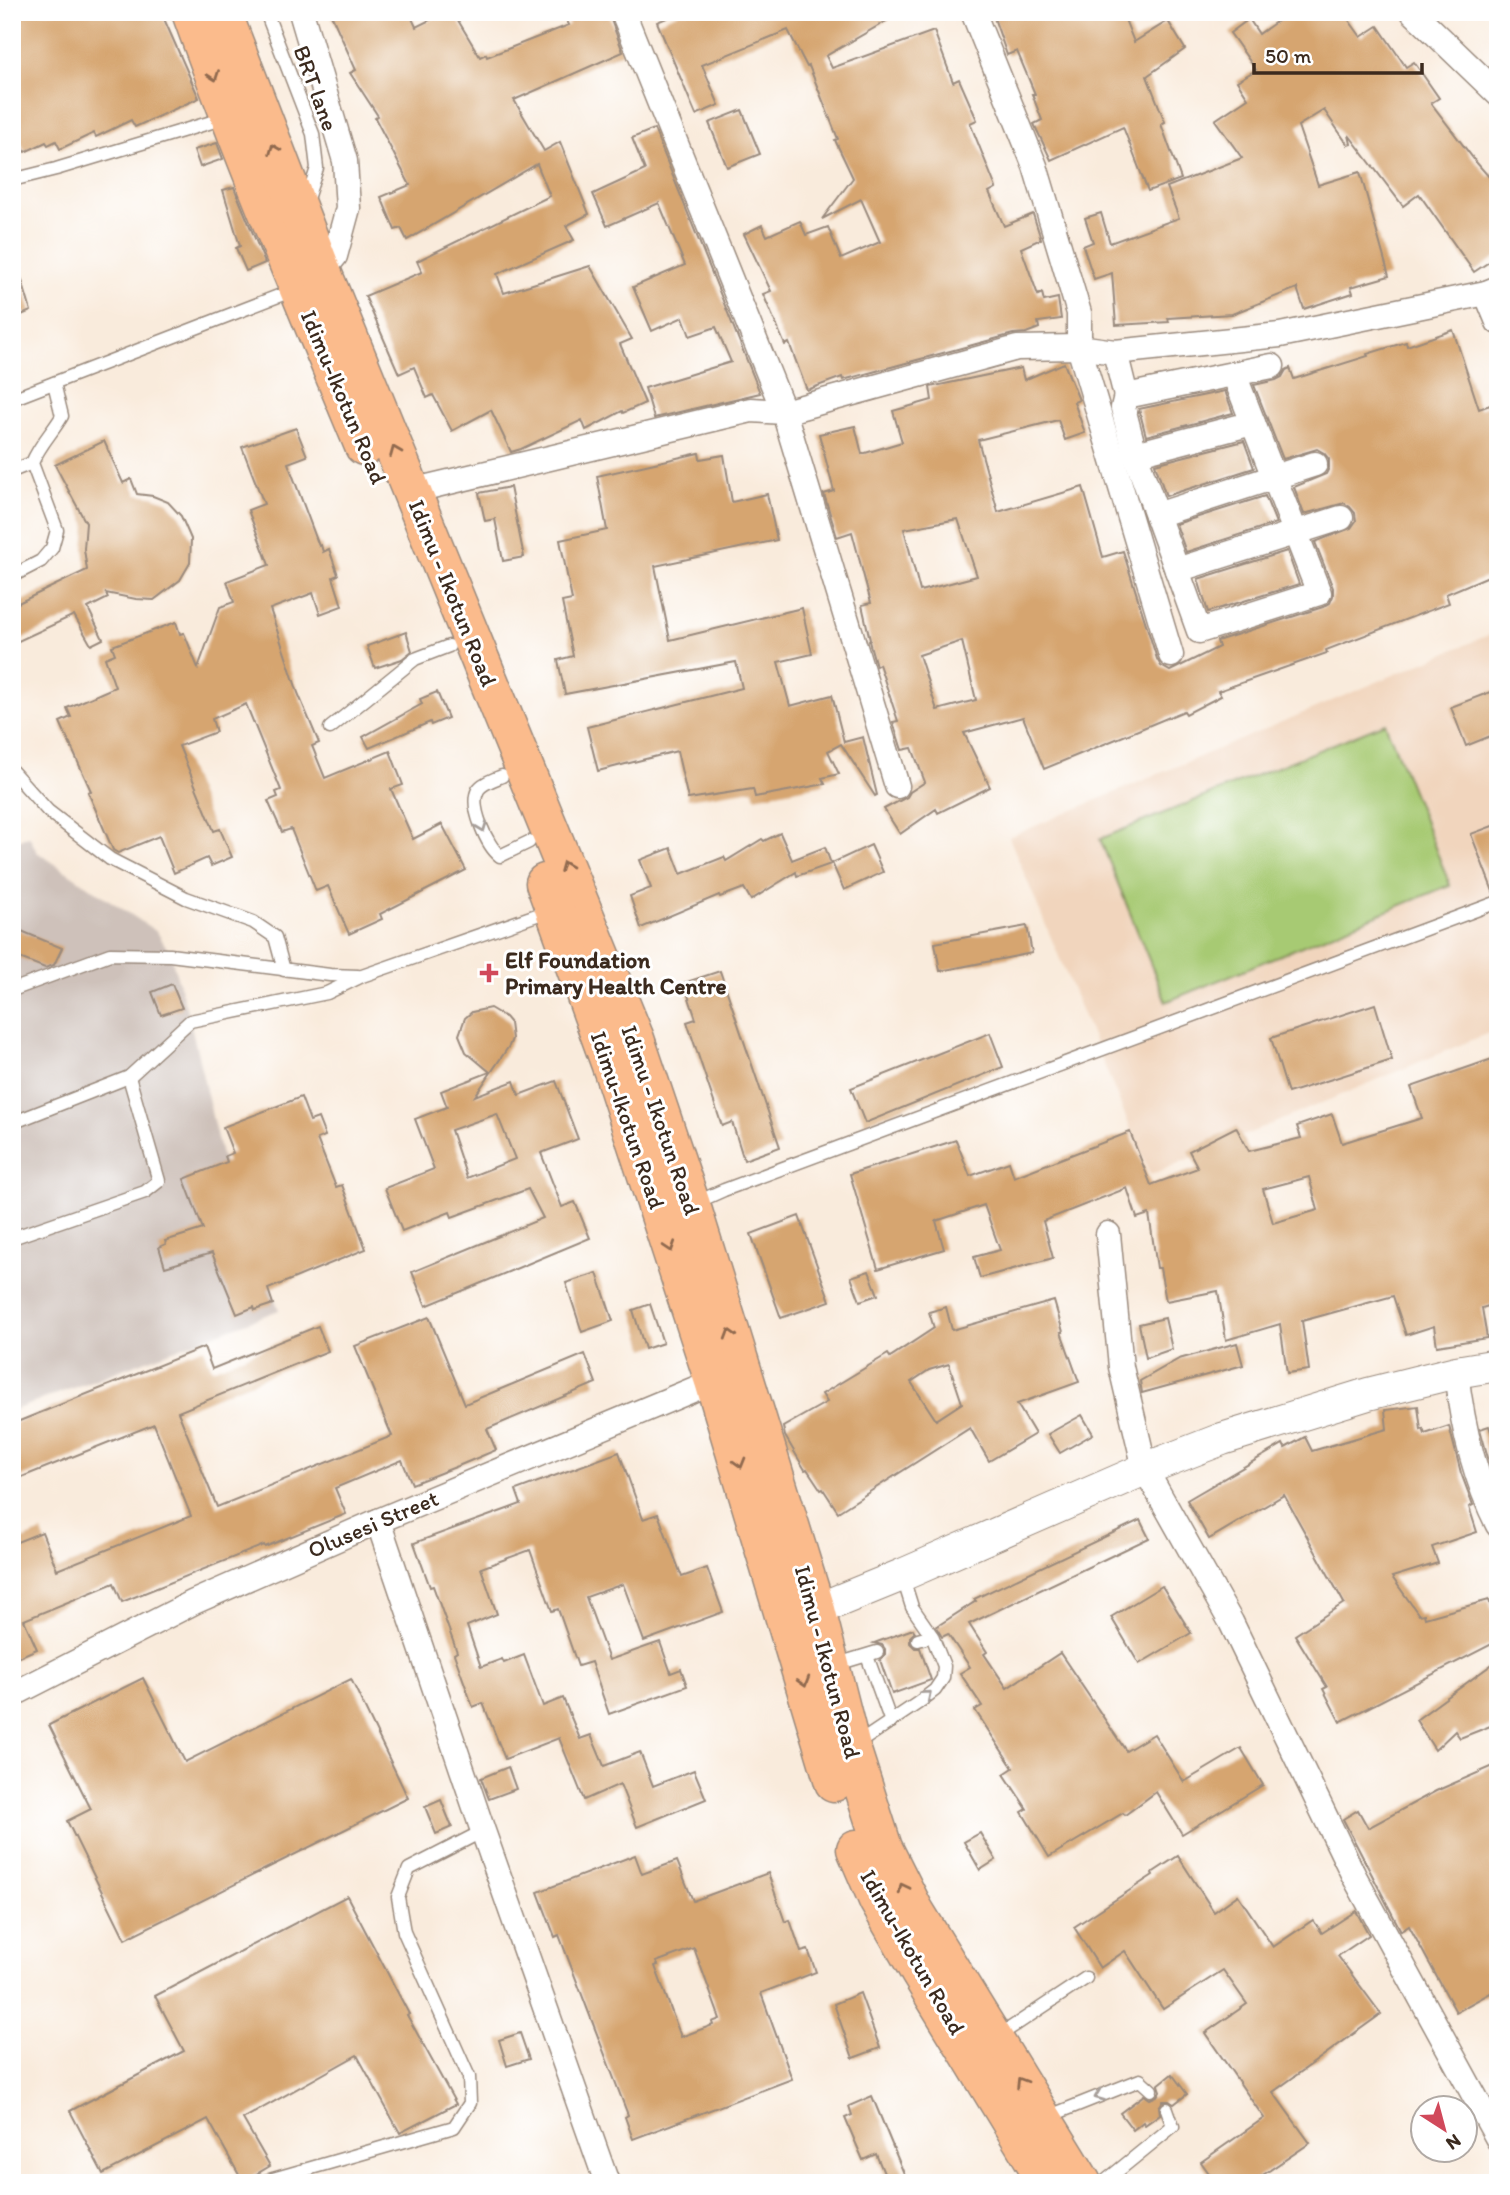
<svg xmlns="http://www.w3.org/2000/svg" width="1510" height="2195" viewBox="0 0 1510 2195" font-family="Itim,sans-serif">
<rect width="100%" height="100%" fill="#fff"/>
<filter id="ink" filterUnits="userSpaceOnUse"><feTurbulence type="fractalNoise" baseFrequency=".0143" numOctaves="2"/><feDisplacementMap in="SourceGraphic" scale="14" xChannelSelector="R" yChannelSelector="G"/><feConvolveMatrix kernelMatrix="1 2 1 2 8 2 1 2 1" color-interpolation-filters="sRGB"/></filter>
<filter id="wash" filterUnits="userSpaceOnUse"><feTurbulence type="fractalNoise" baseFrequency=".00686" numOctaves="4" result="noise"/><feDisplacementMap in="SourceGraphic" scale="28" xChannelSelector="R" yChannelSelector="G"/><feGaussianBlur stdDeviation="1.57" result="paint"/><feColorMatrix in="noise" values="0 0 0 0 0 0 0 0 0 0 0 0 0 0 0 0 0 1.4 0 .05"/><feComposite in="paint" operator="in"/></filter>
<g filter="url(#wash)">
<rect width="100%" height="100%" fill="#f9ebdc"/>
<path fill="#f1d5bd" d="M1498,631v398l-348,146 -141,-338z"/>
<path fill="#cec1ba" d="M29,836l8,16 120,80 13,21 20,68 31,134 58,155 -267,101v-569z"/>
<path fill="#a7ca73" stroke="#717a48" stroke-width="2" d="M1385,723l65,162 -284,117 -66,-163z"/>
<g id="blocks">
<g fill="#d6a56f" fill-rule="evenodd">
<path d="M12,12h149l38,86 -64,29 -4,-7 -35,17 -2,-4 -34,16 -4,-8 -8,4 -2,-3 -21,10 -5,-11 -8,3z"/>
<path d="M330,12h79l7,15 30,-15h7l27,45 6,-3 1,3 82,-32 -6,-13h45l15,40 -109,48 30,51 16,-9 29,72 -23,12 8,14 -77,34 7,19 86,-27 42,73 -12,5 25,59 -22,10 -1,-2 -36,19 -4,-10 -61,29 -10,3 -20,-42 -39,21 -19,-36 -6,3 -13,-31 -15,7 -34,-78 57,-24 -5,-11 133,-65 -13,-32 -130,76 -6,-12 -6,2 -14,-33 29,-12 -35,-67 3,-2 -28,-43 6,-3z"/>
<path d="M681,12h221l-76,44 6,12 102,-37 19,51 6,-3 18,41 -7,3 26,65 -7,4 15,34 29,-12 8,25 -20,9 17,47 4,-2 2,8 14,-3 3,21 -23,3 1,6 -13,5 -13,1 -170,46 -1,-3 -35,13 -18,-47 -4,2 -22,-51 8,-3 -27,-57 18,-9 5,11 33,-15 6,14 22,-8 13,32 39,-17 -19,-43 -39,20 31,-41 -18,-38 3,-1 -29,-73 -2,1 -19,-37 -86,35 17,40 -23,10 -39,-93z"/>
<path d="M992,12h130l12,30 34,-21 17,28 -38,27 18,46 -4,2 20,55 -33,12 -25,-64 -72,33 -17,-36 8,-4 -10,-26h3l-18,-43 -10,4z"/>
<path d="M1290,12h53l18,25 17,-11 28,41 8,-5 25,36 -8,5 45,59 13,15 9,-7v86l-24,16 -55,-78 -16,12 -54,-71 2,9 -3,1 -24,-35 -26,16 20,59 42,-13 29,104 -38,11 2,6 -49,16 -7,-21 -65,26 -64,4 1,4 -53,3 -4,-52 -18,6 -11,-33 10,-4 -8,-24 16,-5 9,30 69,-25 -12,-31 75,-29 -27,-38 33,-22 -11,-17 19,-11 -26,-37 19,-14 10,15z"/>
<path d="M742,110l18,44 -33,13 -18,-44z"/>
<path d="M654,129l106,264 -106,25 -9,-30 86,-26 -15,-35 -26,9 -7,-19 -31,14 -19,-44 52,-22 -26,-62 -52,23 -14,-32 52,-24 -13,-32z"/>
<path d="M217,143l6,16 -23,8 -6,-17z"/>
<path d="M234,187l31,76 -19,8 -10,-23 4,-2 -17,-56z"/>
<path d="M17,264l14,47 -19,8v-54z"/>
<path d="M1453,330l26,79 11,-4 8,19v148l-52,22 3,9 -123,47 1,3 -109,38 3,5 -35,18 -2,-3 -140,58 -21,-52 -59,16 26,54 -52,26 -2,-4 -36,25 -16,-25 23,-12 3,-5 15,-10 -13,-34 -10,2 -9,-28 5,-1 -19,-57 -3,2 -7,-25 1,-1 -8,-35 9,-2 -19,-71 -15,5 -13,-43 10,-3 -15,-57 36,-8 7,28 40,-12 -9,-31 39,-11 -2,-13 91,-19 3,12 40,-17 15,37 -5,2 11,31 -20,7 -7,-20 -80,20 20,72 85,-25 20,70 20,-6 34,108 4,7 9,5 49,-24 -2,-6 106,-34 7,-4 3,-7v-8l-18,-46 36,-14 5,-7 -1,-8 -5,-6 -6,-4 -40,11 -10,-27 32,-13 3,-6v-9l-5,-6 -7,-4 -34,10 -29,-74 22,-5 6,-3 4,-7 4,-2 4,11 74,-23 -1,-2 39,-12 1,4zM958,519l19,57 -57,15 -16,-62zM962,641l14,59 -39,10 -18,-55z"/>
<path d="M1225,391l8,22 -87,23 -7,-27z"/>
<path d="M296,428l11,28 -19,7 31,83 2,-1 2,7 6,-3 9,26 -5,2 9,29 -22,8 -7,-21 -43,16 28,84 21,50 -7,3 13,32 65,-27 13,34 -12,4 22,50 29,-15 24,46 -86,44 2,5 -33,15 -21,-48 -12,5 -25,-62 -9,3 -14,-31 10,-4 -2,-5 5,-2 -35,-86 -34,15 4,13 -37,14 35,85 6,-2 12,28 -21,9 -4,-8 -33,15 -15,-37 -41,17 -5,-3 -25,-58 3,-1 -31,-69 11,-5 -4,-9 48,-21 -10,-29 10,-4 -3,-8 64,-24 4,12 4,-1 14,35 22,-61 14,-5 -7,-21 42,-16 -21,-55 16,-6 -22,-57z"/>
<path d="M104,441l19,42 8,-4 6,15 16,2 15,6 13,14 10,23 -1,24 -10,17 -26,20 -18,-1 -30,-6 2,5 -20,10 15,31 -12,6 -17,-30 -62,29v-38l75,-36 -3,-21 2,-26 -31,-58z"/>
<path d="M1244,441l10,27 -88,28 -11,-32z"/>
<path d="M699,453l1,6 24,-4 8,47 35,-8 10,46 -122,26 15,74 132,-32 10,46 -34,8 12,44 42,-11 12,47 19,-5 14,58 -2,1 -34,-52 -13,7 11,23 -17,4 3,6 -70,13 -2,-8 -65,10 -11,-48 -79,20 -11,-44 155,-39 -6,-26 -171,32 -7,-34 15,-4 -11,-54 10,-2 -12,-60 47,-10 -10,-54z"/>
<path d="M510,487l14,70 -21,4 -8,-42 -10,2 -6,-28z"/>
<path d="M1265,496l11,27 -90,29 -10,-28z"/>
<path d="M1287,551l12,33 -91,28 -10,-33z"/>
<path d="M406,632l6,19 -10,8 -27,9 -8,-22z"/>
<path d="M1498,689v44l-32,13 -15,-39z"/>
<path d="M437,692l11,26 -17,7 -1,-3 -61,26 -6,-11 59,-33 -2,-5z"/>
<path d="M1498,824v69l-4,1 -23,-60z"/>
<path d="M780,833l12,27 33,-13 6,17 -34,12 -1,-4 -45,28 -7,-12 -24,9 -1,-2 -78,33 -11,-32 21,-8 -11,-28 31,-12 10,26 43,-17 2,4 36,-22 2,2z"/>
<path d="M871,845l12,27 -39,18 -12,-27z"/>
<path d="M1027,926l5,27 -92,18 -5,-28z"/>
<path d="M12,927l50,21 -8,17 -9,3 -33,-13z"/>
<path d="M720,971l60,176 -36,13 -12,-38 -10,4 -35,-104 9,-3 -12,-36z"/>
<path d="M172,984l10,24 -21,7 -9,-23z"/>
<path d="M1375,1004l17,56 -104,33 -17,-55z"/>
<path d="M490,1008l15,9 5,6 2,16 -3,7 -34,50 39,-15 5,14 37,-14 22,58 -37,14 21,54 13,-5 15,36 -164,68 -14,-34 131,-54 -15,-29 -76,28 -2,-5 -48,19 -17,-43 49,-19 -19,-50 32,-12 -6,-16 49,-19 -24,-20 -7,-17 6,-17 7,-6zM497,1114l18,45 -48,19 -16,-48z"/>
<path d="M990,1033l13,34 -138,56 -14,-35z"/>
<path d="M1498,1057v246l-16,5 5,30 -50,8 -3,-20 -28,9 -13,-39 -91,25 7,49 -22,3 -7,-49 -54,16 -8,-49 -52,10 -6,-33h-3l-8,-54 -12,4 -10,-30 -84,33 10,37 -73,20 -6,-21 26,-7 -16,-45 -48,16 8,28 -66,20 -28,-95 106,-34 14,36 39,-14 5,15 116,-45 21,53 47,-17 -9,-17 47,-24 13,24 52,-13 -4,-12 35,-12 10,29 80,-25 -11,-31zM1309,1177l9,33 -45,13 -10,-34z"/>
<path d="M301,1097l9,24 8,-3 7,18 -8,3 19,48 6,-2 24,64 -98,40 5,15 -18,6 -1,-3 -17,7 -25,-61 -47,14 -6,-20 7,-3 -1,-3 38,-12 -19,-50 43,-17 -2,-6 8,-3 -10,-26z"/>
<path d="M799,1216l31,85 -49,17 -30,-84z"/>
<path d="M869,1271l9,24 -18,6 -9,-24z"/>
<path d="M597,1273l16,48 -31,11 -16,-49z"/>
<path d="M1054,1301l9,31h-2l18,50 -62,22 18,30 -46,27 -19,-33 -132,84 -15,-23 -2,1 -14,-21 -2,1 -20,-34 -2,-9 44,-25 -5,-8 66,-40 2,3 44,-29 -5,-16 17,-5 6,23zM949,1364l13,39 -26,17 -25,-38 18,-12z"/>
<path d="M650,1304l13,39 -18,6 -12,-39z"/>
<path d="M429,1317l36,87 120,-50 11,29 -109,46 9,21 -38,16 -46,18 -10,-24 -67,28 11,26 -81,33 -1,-2 -142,57 -8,-19 -90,37 13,29 -25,11v-116l30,-12 15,38 134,-54 -37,-92 -142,57v-57l192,-77 8,22 106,-43 10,25 -150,61 39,95 175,-71 -37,-90z"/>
<path d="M1165,1318l7,31 -26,9 -7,-34z"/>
<path d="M1237,1343l6,22 -101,28 -2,-12 39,-22z"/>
<path d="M1418,1406l3,24 2,-1 2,5 24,-8 12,47 12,32 -4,2 8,25 -45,15 6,16 -46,14 27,38 5,-1 1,4 64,-18 9,28v13l-158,81 -17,-33 4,-2 -32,-52 49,-32 -60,-108 -75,44 -22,-39 96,-56 2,4 20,-11 7,14 75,-22 -2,-19z"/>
<path d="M1082,1415l11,19 -33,19 -12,-19z"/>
<path d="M1489,1426l4,11 5,-2v35l-6,2 -12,-43z"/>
<path d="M619,1452l24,67 15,-5 24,63 25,-9 16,44 -79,29 -21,-57 -37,13 23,63 51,-18 11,31 10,-4 6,17 -78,28 -18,-52 -13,4 -20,-57 -6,2 -22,-61 -49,18 16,46 -30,12 14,41 21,-8 2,4 20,-8 19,51 20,-8 17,41 11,-4 13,31 36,-14 13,34 41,-16 12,29 -69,28 -17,-43 -36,16 -25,-62 -54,21 -22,-56 -10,4 -19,-53 3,-2 -24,-66 -3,1 -16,-44 107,-39 -5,-14z"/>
<path d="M1140,1520l9,18 -180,86 18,28 -3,2 23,34 53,-35 66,98 28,-17 30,48 57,-34 22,37 -81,49 -26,-42 -31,23 -2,-2 -74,44 -27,-45 5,-3 -23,-35 9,-6 -38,-58 7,-4 -22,-33 10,-6 -22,-33 -6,3 -6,-10 40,-26 -2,-2z"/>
<path d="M1162,1586l29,47 -52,31 -28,-47z"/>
<path d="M913,1629l2,3 -5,5v6l5,5h5l11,32 -39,14 -12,-34 5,-5v-6l-3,-4 -8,-2z"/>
<path d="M1498,1660v63l-38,15 -5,-7 -20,19 -19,-30z"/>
<path d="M143,1678l42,84 166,-83 57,119 -283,141 -58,-118 24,-12 -42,-84z"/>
<path d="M1498,1764v225l-42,23 -47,-86 -8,5 -58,-112 15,-9 10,18 68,-37z"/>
<path d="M508,1767l8,22 -27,10 -8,-21z"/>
<path d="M441,1800l11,27 -16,7 -11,-27z"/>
<path d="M980,1833l16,27 -16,10 -16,-28z"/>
<path d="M635,1855l7,19 35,-13 16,40 75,-28 17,49 5,-2 11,32 7,-2 8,22 -55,21 31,86 -159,60 -8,-22 3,-2 -69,-180 -4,2 -17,-45zM694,1948l26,71 -8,3 1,3 -32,12 -26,-71 3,-1 -2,-3z"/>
<path d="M1178,1856l36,56 24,-17 35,52 40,-27 9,13 34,-22 13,24 -31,21 43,58 -108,78 37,51 -59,40h-35l-15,-21 63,-44 -59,-85 42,-29 -24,-34 -60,39 -38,-58 -25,17 -26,-41 79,-52 -1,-2z"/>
<path d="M347,1896l62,118 -2,1 49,89 -56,29 -43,-78 -114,64 27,47 -27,16 -35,-63 -105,55 -33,-63 114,-60 -29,-55z"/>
<path d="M860,1993l20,55 -27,10 -19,-54z"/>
<path d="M520,2033l9,26 -22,7 -8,-26z"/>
<path d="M1172,2074l15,20 -13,10 -5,-3h-6l-4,6 1,7 -15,11 -2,-3 -10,8 -13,-17 24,-18 6,4 7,-3 3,-5 -2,-6z"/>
<path d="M872,2096l33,80 -14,7h-3l-12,-29 -13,6 -18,-42 7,-3 -3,-9z"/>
</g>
</g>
</g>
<g filter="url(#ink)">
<use href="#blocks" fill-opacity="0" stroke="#9a8a7d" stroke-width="2"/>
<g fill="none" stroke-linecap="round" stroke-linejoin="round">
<defs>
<g id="service">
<path d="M266,12l47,122 4,34 -11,34"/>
<path d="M12,180l44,-11 169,-51"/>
<path d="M12,399l282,-109"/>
<path d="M12,471l20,-8"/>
<path d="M12,576l29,-15 11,-13 5,-18 -25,-67c8,-19 20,-30 30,-47l-8,-33"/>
<path d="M330,728l85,-69 34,-13"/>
<path d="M12,771l36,40 62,48 76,39 67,24 22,15 9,33"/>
<path d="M502,776c-7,3 -20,7 -24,14 -9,16 9,56 22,66l29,-14"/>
<path d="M12,990l98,-36 60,1 160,20 28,1"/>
<path d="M12,1123l117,-46 61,-56 137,-28 35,-17 189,-66"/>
<path d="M695,1203l29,-13 774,-288"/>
<path d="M12,1238l133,-46 14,-11 -30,-104"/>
<path d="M918,1640l14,-4"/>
<path d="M867,1656l24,66"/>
<path d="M834,1665l43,-13"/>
<path d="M854,1746l64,-43 17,-13 8,-12 1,-12 -12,-30 -20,-29 -10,-32"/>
<path d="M997,2037l89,-59"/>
<path d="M1047,2117l93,-37 11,10"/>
<path d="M259,2183l195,-56 16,-24 -1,-26 -65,-145 -6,-35 11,-28 74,-38"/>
<path d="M1103,2183l70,-57 -6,-17"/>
</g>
<g id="minor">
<path d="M301,12l44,149 3,47 -13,48 -13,16"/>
<path d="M623,12l161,400 113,374"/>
<path d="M973,12l62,154 44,147v34l92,308"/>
<path d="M1413,12l85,82"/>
<path d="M1486,293l12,29"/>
<path d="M1115,352l11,44 146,-30"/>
<path d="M1126,396l-3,12 12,46 64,177 120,-38 -85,-219"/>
<path d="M1135,454l118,-31"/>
<path d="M411,491l340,-81 33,2 233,-64 62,-1 36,5 165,-17 206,-42 12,-5"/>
<path d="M1157,515l158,-51"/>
<path d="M1177,570l164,-52"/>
<path d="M1108,1234l13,133 24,102 86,153 123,254 144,263"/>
<path d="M1456,1372c6,52 18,105 42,153"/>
<path d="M378,1521l105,310 124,352"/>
<path d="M12,1695l182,-93 184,-81 336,-140 14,-4"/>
</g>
<path id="tertiary" d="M816,1610l86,-35 243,-106 77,-30 146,-45 88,-22 42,-7"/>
<g id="primary">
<path d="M191,12c53,147 113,290 173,434"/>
<path d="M222,12l100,260 313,767 56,166 125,405 35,138 32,100 31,62 168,273"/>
<path d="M545,883l68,188 101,310 120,401"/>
<path d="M856,1849l22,51 41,71 129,212"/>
</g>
</defs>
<use href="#service" stroke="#9a8a7d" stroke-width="15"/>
<use href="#minor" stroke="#9a8a7d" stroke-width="27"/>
<use href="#tertiary" stroke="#9a8a7d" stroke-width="34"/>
<use href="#primary" stroke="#9a8a7d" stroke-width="41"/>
<use href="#service" stroke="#fff" stroke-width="12"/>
<use href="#minor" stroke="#fff" stroke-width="24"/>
<use href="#tertiary" stroke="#fff" stroke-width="32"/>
<use href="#primary" stroke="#fbbb8c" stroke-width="38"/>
</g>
<defs><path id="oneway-chevron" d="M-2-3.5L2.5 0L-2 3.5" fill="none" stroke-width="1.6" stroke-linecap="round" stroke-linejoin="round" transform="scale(1.75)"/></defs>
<g stroke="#916b50">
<use href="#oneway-chevron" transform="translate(214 76) rotate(70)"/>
<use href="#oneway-chevron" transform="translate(274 149) rotate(-112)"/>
<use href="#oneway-chevron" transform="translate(395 451) rotate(-112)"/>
<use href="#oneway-chevron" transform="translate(565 866) rotate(-112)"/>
<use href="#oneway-chevron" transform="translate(670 1247) rotate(72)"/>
<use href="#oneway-chevron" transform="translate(730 1334) rotate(-107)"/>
<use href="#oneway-chevron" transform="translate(740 1463) rotate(74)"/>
<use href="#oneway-chevron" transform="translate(804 1682) rotate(73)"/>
<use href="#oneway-chevron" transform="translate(903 1888) rotate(-117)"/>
<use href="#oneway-chevron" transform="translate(1021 2082) rotate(-122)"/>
</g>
<g stroke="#a79f9a">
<use href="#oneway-chevron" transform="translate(482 827) rotate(69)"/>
<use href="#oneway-chevron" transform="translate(927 1695) rotate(-40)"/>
<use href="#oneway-chevron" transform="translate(1099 2096) rotate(158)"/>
</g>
</g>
<path fill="#d1495b" stroke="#fff" stroke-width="2.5" d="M485.5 962.5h7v7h7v7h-7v7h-7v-7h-7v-7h7z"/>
<g text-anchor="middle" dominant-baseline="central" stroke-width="6" stroke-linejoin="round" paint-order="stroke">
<g font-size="23" fill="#3b2a1e" stroke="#fff">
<text transform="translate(316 88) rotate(70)">BRT lane</text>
<text transform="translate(344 397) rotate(67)">Idimu-Ikotun Road</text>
<text transform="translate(453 593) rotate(68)">Idimu - Ikotun Road</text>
<text transform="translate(628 1120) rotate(71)">Idimu-Ikotun Road</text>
<text transform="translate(661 1120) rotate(71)">Idimu - Ikotun Road</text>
<text transform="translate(373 1524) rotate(-23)">Olusesi Street</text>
<text transform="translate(828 1662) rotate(75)">Idimu - Ikotun Road</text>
<text transform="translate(913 1952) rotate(60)">Idimu-Ikotun Road</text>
</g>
<g font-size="23" font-weight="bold" fill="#3b2a1e" stroke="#fff" text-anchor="start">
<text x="505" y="960">Elf Foundation<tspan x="505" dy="26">Primary Health Centre</tspan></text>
</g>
</g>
<rect width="1510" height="2195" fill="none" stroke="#fff" stroke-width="42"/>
<g transform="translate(1444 2129) rotate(144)"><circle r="33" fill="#ffffff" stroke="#b1aaa5" stroke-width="2"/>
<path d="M0-5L12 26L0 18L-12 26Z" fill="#d1495b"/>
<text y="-10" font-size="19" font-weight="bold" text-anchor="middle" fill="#3b2a1e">N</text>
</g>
<path d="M1254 63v10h168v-10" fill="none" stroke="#3b2a1e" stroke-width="3.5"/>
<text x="1265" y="63" font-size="21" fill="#3b2a1e" stroke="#ffffff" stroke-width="5" paint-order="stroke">50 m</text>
</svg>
